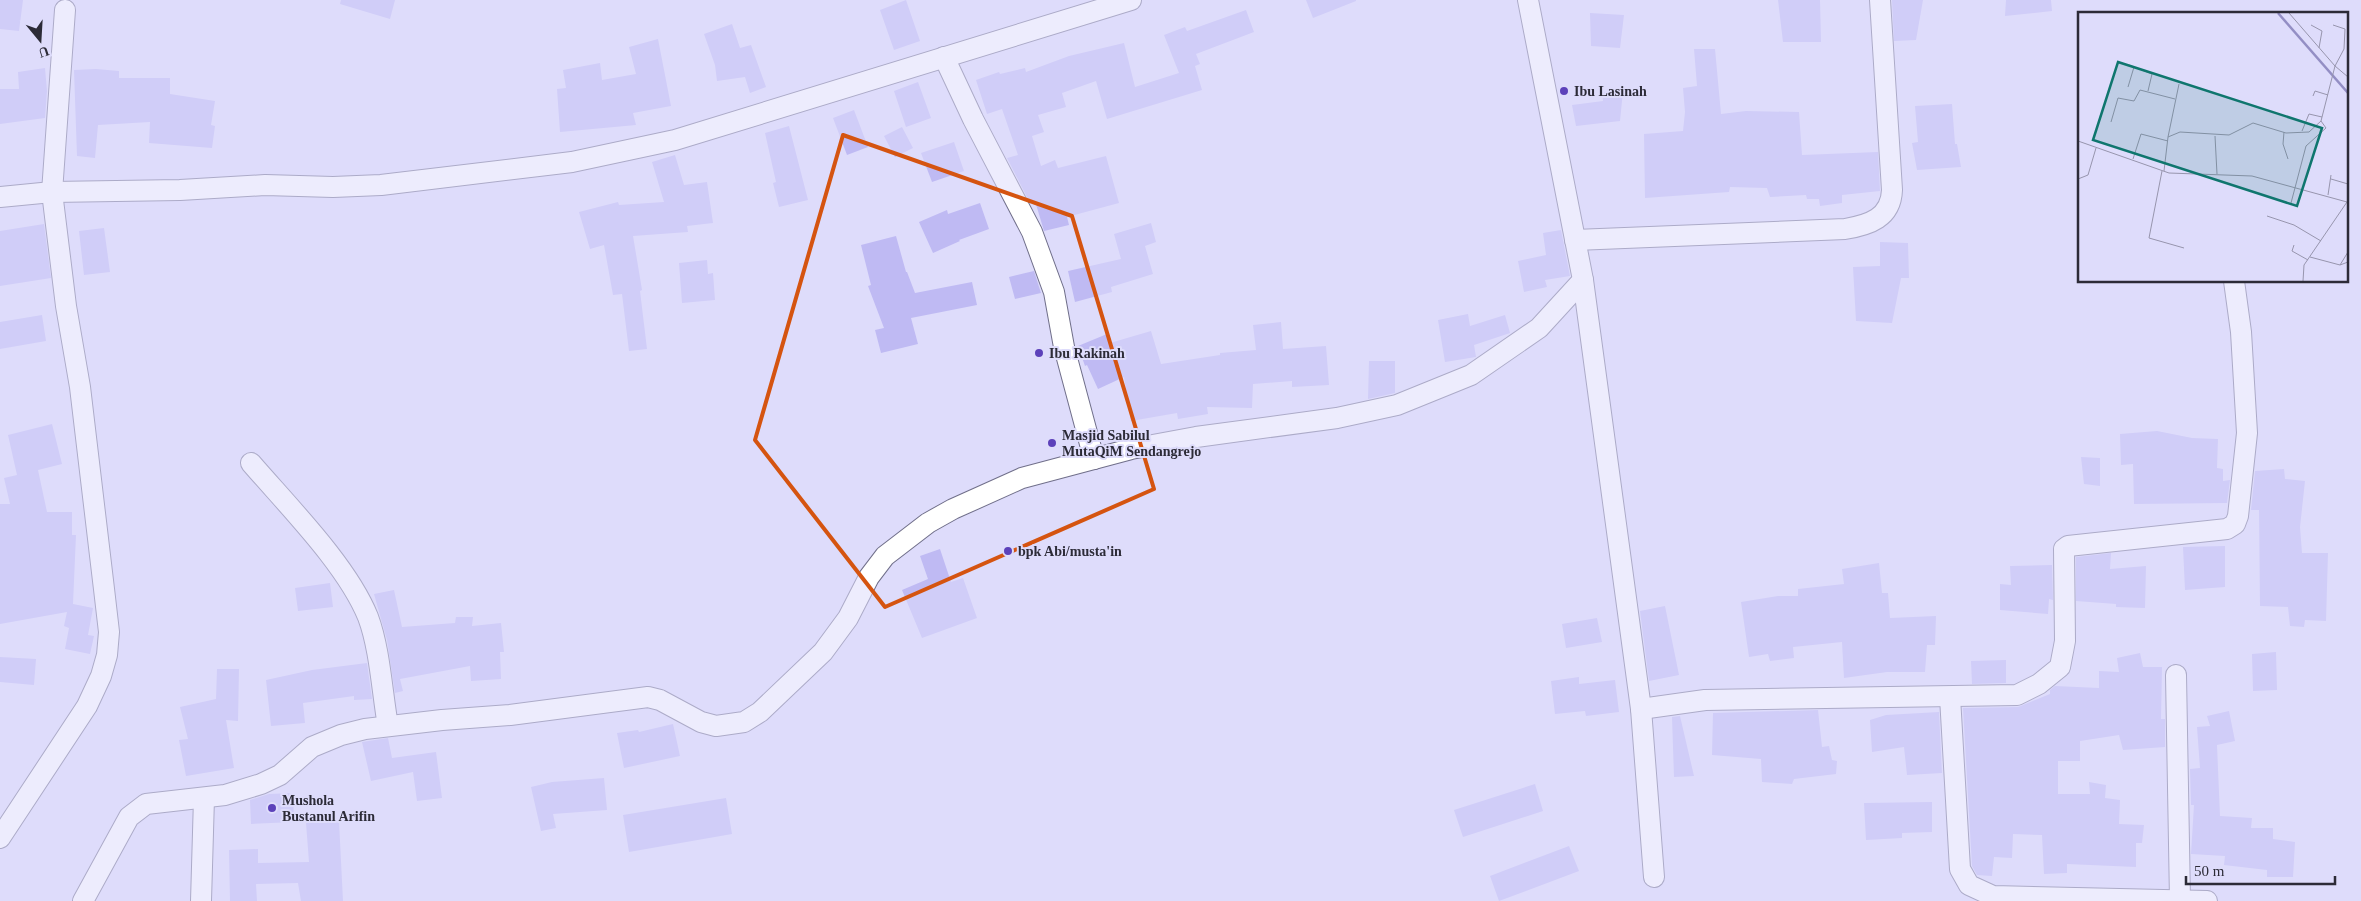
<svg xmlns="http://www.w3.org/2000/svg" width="2361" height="901" viewBox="0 0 2361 901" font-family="'Times New Roman',serif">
<rect width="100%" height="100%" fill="#dedcfb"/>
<g fill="#bfbaf3">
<path d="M0,0h23l-4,31 -19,-2z"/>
<path d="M341,0h54l-5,19 -50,-15z"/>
<path d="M906,0l14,41 -26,9 -14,-40z"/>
<path d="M1306,0h50v1l-43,17z"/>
<path d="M1778,0h42l1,42h-38z"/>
<path d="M1892,0h31l-7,40 -22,1z"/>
<path d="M2006,0h45l1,11 -47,5z"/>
<path d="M1246,10l8,22 -58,22 4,10 -5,2 7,24 -95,29 -11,-38 -34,12 4,14 -28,8 6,17 -12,4 9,30 14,-6 3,8 48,-12 13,47 -52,14 2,8 -25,6 -9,-30 -5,2 -23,-45 11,-3 -16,-46 -15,5 -11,-34 23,-8 1,2 25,-6 1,4 43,-16 55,-13 11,44 44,-14 -15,-38 21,-8 2,4z"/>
<path d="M1590,13l34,2 -4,33 -29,-2z"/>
<path d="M732,24l8,24 11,-3 15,42 -16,6 -5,-16 -28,4 -2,-16 -11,-31z"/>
<path d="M658,39l13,67 -38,7 3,12 -76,7 -3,-43 9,-1 -3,-18 37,-7 2,17 34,-6 -7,-27z"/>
<path d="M1694,49h21l6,65 25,-3 53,1 3,43 76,-3 2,39 -38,4v8l-22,3 -1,-7h-12l-1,-4 -36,2 -3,-9 -37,-1 -1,5 -84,6 -1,-64 39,-3 2,-19 -2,-24 14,-2z"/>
<path d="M45,68l2,23 -2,27 -45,6v-35h19l-1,-17z"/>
<path d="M96,69l23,2v7h51v16l45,7 -4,24 4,1 -3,22 -63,-5 1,-21 -52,3 -3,33 -18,-2 -3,-86z"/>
<path d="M918,82l13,36 -25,9 -12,-36z"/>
<path d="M1623,91l-3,30 -44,5 -4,-21 31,-4 -1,-9z"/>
<path d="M1952,104l3,40h2l4,23 -44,3 -5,-27 6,-1 -3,-36z"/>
<path d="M854,110l14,37 -21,8 -14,-37z"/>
<path d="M789,126l19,74 -29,7 -6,-24 3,-1 -11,-49z"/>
<path d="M902,127l11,21 -18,9 -11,-21z"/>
<path d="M954,142l10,29 -32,11 -11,-29z"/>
<path d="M675,155l9,30 23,-3 6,41 -26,3 1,6 -55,4 9,54 -2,1 7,58 -18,2 -7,-57 -9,1 -9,-50 -14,4 -11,-37 39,-10 1,3 45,-3 -12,-40z"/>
<path d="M980,203l9,26 -30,11 1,1 -27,12 -14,-31 28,-12 1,4z"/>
<path d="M1151,223l5,19 -11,4 8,28 -42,13 1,5 -37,10 -7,-31 53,-12 -7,-25z"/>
<path d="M44,224l7,54 -51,8v-55z"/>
<path d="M104,228l6,44 -26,3 -5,-44z"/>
<path d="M1561,230l9,46 -25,4 2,7 -23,5 -6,-31 28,-6 -3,-22z"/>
<path d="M896,236l10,36h1l8,21 57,-11 5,23 -66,13 7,26 -37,9 -6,-23 9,-2 -16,-42 3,-1 -10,-40z"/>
<path d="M1880,242l28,1 1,35h-8l-9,45 -36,-2 -3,-54 27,-1z"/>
<path d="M707,260l1,14 5,-1 2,27 -33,3 -3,-40z"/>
<path d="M1034,271l7,22 -26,6 -6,-22z"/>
<path d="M1468,314l2,12 35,-11 5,18 -36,12 2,12 -31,5 -7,-42z"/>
<path d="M42,315l4,26 -46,8v-27z"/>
<path d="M1281,322l2,27 43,-3 3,39 -37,2v-6l-39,3 -1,24 -45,-1 1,7 -30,5 -1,-6 -46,8 -7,-44 -26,12 -11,-24 -2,1 -7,-20 29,-12 3,9 41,-12 10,33 59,-9v-2l36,-3 -3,-25z"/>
<path d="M1369,361h26v32l-27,6z"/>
<path d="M52,424l10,40 -24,6 9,42h25v23h4l-3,69 20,4 -5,27 6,1 -4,18 -25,-5 4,-21 -5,-2 3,-14 -67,12v-120h10l-6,-26 13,-3 -9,-40z"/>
<path d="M2157,431l35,7 26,1 -1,29 6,1v12l7,-1 -3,23 -93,1 -1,-40 -12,1 -1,-31z"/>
<path d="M2081,457l19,1v28l-16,-2z"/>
<path d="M2284,469l1,10 20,2 -5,46 2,26h26l-2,68 -21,-1 -1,7 -14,-1 -2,-19 -28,-1 -1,-96h-8l4,-39z"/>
<path d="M2225,546v41l-40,3 -2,-43z"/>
<path d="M940,549l11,33 12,-4 14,40 -55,20 -20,-48 26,-11 -8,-23z"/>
<path d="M2111,553l-1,16 36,-3 -1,42 -29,-1v-3l-40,-3v-44z"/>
<path d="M1879,563l3,30h6l2,25 46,-2 -1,29h-8l-2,27h-38l-43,6 -2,-36 -49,5 1,11 -24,3 -2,-7 -19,3 -8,-55 37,-6h20v-7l46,-5 -2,-15z"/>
<path d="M2052,565l1,35 -4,-1 -1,15 -48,-4v-26l11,1 -1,-19z"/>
<path d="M330,583l3,24 -35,4 -3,-23z"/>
<path d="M394,590l8,37 53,-4 1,-6h17l-1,9 29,-3 3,29h-4l1,27 -30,2 -1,-15 -70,13 3,12 -8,2 -8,-53 -13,-46z"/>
<path d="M1665,606l14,69 -30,6 -9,-70z"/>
<path d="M1597,618l5,24 -36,6 -4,-24z"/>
<path d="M2276,652l1,38 -24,1 -1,-37z"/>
<path d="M2140,653l3,14h19l-1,52h4v28l-42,3 -4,-15 -39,6v20h-22v33h32l-1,-12 17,3 -1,13 15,2 -1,24 25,1 -2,18h-6v24l-69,-3v9l-23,1 -2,-39 -29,-1 -1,24 -18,-1 -2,19 -15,-1 -5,-9 -9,-158 55,-1 32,-13v-4l5,-4 44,2v-17l20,1 -2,-14z"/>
<path d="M0,657l36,2 -2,26 -34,-3z"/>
<path d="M2006,660v23l-34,1 -1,-23z"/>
<path d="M367,663l5,36 -18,1v-4l-51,7 2,20 -34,3 -5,-46 46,-10z"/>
<path d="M217,669h22l-1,52 -12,-1 8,48 -48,8 -7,-36 9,-1 -8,-32 36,-8z"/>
<path d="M1579,677v7l36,-4 4,32 -33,4 -1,-5 -30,3 -4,-33z"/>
<path d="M1818,710l4,37 7,-1 3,14 5,1 -1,13 -42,5 -2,5 -30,-2 -1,-23 -49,-4 1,-42z"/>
<path d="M2229,711l6,30 -18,4 3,71 32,2 -1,10h22v11l22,3 -2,35h-26v-7l-43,-5 1,-9 -34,-2 3,-49h-3l-1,-36 10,-1 -3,-41 13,-1 -3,-10z"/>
<path d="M1939,712l3,61 -35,2 -3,-28 -32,5 -2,-32 16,-5z"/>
<path d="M1680,716l14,60 -20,1 -2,-60z"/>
<path d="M673,724l7,32 -56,12 -7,-35 21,-3 1,2z"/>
<path d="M388,738l4,20 44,-6 6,46 -25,3 -4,-29 -42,9 -9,-39z"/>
<path d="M604,778l3,32 -54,4 3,14 -15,3 -10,-44 21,-5z"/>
<path d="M1535,784l8,27 -80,26 -9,-27z"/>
<path d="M293,793l1,29 -43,2 -1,-24 19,-6z"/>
<path d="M726,798l6,36 -103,18 -6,-37z"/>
<path d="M1932,802v30l-30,1v5l-36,2 -2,-37z"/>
<path d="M339,821l4,80h-42l-3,-18 -42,1 1,17h-27l-1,-51 29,-1v14l51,-1 -3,-39z"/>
<path d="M1569,846l10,25 -80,30 -9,-25z"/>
</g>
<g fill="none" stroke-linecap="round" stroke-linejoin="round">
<defs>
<g id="minor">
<path d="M944,57l29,62 59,113 22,60 10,55 30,112"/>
<path d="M0,197l52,-5 128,-2 85,-5 68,2 48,-2 191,-23 103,-22 456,-140"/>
<path d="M1575,240l270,-11c24,-4 46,-11 47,-39l-12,-190"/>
<path d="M1583,280l58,429 13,168"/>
<path d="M251,463c37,43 96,102 117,154 12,32 14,75 20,109"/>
<path d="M2176,675l4,225"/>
<path d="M1950,697l10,172 9,16 24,11 214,5"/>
<path d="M1641,709l64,-9 312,-5 22,-11 21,-17 5,-26 -1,-92 4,-3 159,-17 8,-5 3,-8 9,-83 -6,-101 -7,-51"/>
<path d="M0,838l87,-132 14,-30 6,-21 2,-23 -5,-43 -24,-202 -14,-81 -14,-114 13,-182"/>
<path d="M83,901l46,-84 17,-13 79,-9 36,-11 19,-9 32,-28 29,-12 24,-6 77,-9 68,-5 138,-18 12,3 41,22 15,4 28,-4 16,-10 63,-60 25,-34 21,-41 16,-21 43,-33 25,-14 69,-31 109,-29 65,-12 141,-19 60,-13 74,-30 68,-47 44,-48 -55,-280"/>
<path d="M201,901l3,-103"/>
</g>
</defs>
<use href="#minor" stroke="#706f8a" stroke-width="22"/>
<use href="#minor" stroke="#fff" stroke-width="20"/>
</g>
<path d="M0 0H2361V901H0ZM843,135l229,81 82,273 -269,118 -130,-167z" fill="#dedcfb" fill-opacity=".55" fill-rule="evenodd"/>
<path fill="none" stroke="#d55410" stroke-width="4" stroke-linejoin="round" d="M843,135l229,81 82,273 -269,118 -130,-167z"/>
<g fill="#5c41ba" stroke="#dedcfb" stroke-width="2">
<circle cx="1564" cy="91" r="5"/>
<circle cx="1039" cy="353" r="5"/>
<circle cx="1052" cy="443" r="5"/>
<circle cx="1008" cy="551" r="5"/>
<circle cx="272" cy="808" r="5"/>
</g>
<g text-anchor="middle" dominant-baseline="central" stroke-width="4" stroke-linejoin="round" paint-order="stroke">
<g font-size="14" font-weight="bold" fill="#2c2b37" stroke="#dedcfb" text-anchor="start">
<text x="1574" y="91">Ibu Lasinah</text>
<text x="1049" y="353">Ibu Rakinah</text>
<text x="1062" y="435">Masjid Sabilul<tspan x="1062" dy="16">MutaQiM Sendangrejo</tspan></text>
<text x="1018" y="551">bpk Abi/musta'in</text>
<text x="282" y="800">Mushola<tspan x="282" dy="16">Bustanul Arifin</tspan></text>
</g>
</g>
<g transform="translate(2078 12)">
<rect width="270" height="270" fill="#dedcfb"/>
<path fill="none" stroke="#938ec4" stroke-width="2.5" d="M200,1l70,80"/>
<path fill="none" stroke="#9795ad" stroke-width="1" d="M211,1l46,53 9,-17 1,-20 -12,-4M233,13l11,6 -3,17M51,53l23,9 -4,17M50,75l6,-20M235,84l2,-5 13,4M33,110l7,-24 16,3 6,-11 35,9M224,119l7,-17 13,3M206,120l-1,12 5,15M137,124l2,38M90,125l11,-53M0,129l91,32 83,3 95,26M55,147l8,-25 27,7M84,159l-13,67 35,10M86,159l4,-34 12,-5 49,3 24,-12 33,10 23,-1 12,-11 14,-55 13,11M0,167l10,-4 8,-27M253,167l17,5M250,183l3,-20M213,191l15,-57 20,-18 -5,-7M189,204l27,9 27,16M216,233l-2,6 16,9M232,245l30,8 8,-3M262,253l8,-13M225,269l1,-16 43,-63"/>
<path fill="#0f766e" fill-opacity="0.15" stroke="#0f766e" stroke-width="2.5" d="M40,50l204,66 -25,78 -204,-66z"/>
<rect width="270" height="270" fill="none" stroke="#2c2b37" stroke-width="2.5"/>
</g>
<g transform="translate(40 40) rotate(162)" stroke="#dedcfb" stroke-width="4" paint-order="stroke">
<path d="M0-4L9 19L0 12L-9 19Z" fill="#2c2b37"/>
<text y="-8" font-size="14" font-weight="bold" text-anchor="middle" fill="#2c2b37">U</text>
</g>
<path d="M2186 876v8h149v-8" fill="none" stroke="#2c2b37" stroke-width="2.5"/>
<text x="2194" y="876" font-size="15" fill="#2c2b37" stroke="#dedcfb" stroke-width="4" paint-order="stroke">50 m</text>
</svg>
